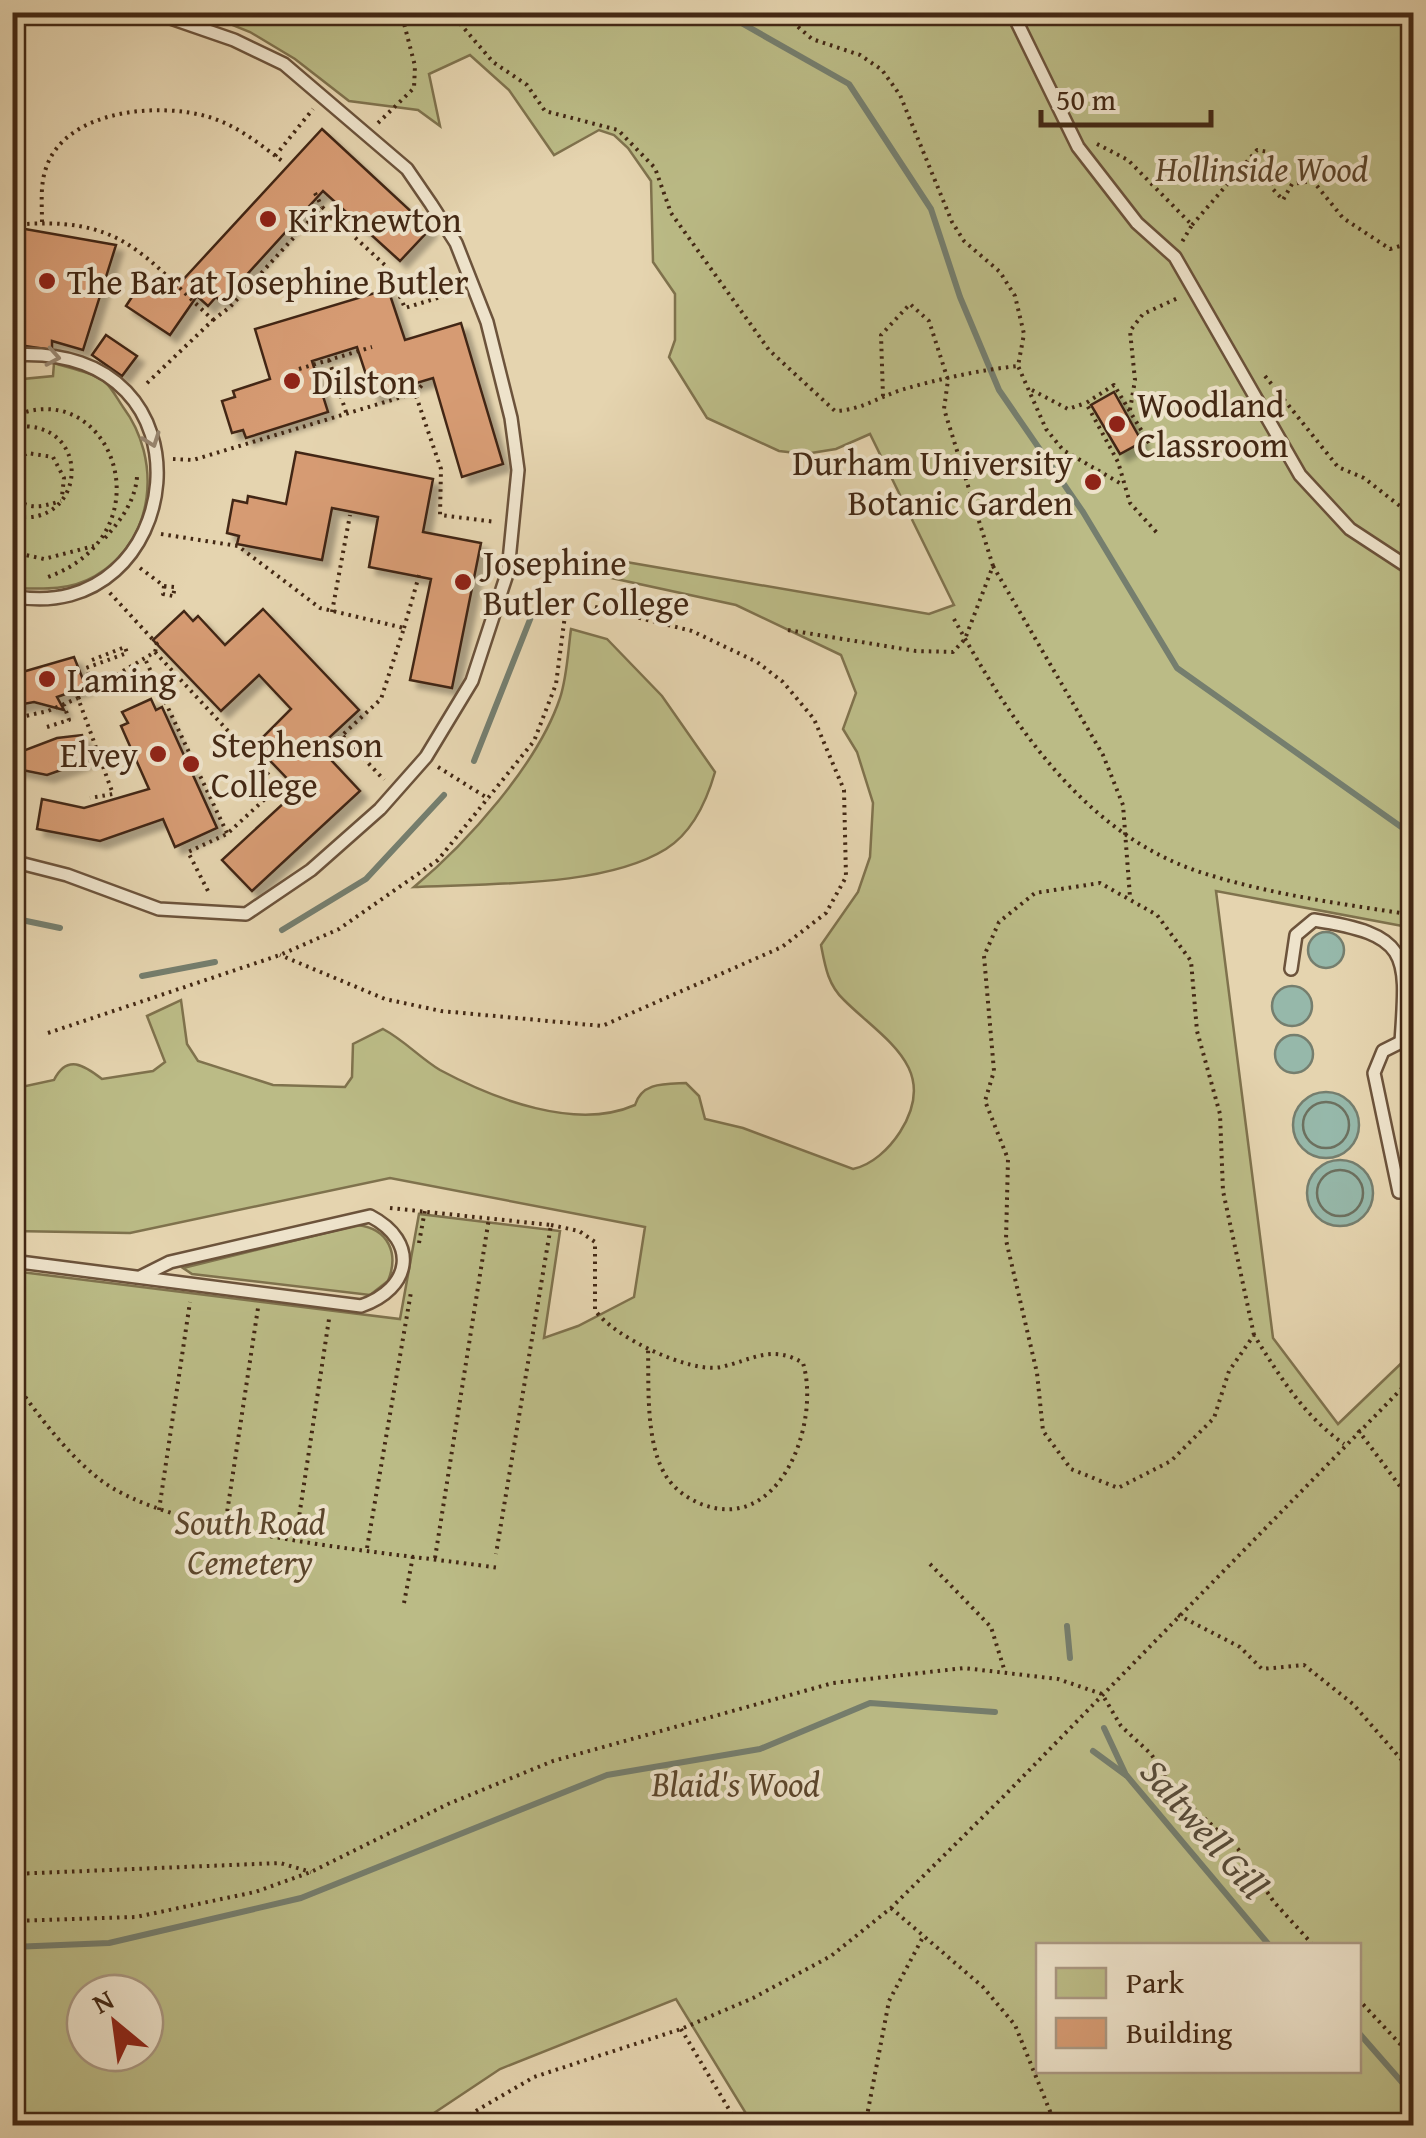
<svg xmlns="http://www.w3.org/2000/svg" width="1426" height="2138" viewBox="0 0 1426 2138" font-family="'Gentium Book Plus',serif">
<defs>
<filter id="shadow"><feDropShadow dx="7" dy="7" stdDeviation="2.5" flood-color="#0004"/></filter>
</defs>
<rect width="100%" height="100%" fill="#e5d4af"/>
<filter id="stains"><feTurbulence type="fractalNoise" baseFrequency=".002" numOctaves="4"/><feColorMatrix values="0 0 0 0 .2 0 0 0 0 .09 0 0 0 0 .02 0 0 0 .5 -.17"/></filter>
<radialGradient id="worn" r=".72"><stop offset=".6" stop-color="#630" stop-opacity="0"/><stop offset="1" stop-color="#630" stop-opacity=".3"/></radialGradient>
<g fill="#bbbb86" stroke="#7f724d" stroke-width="2.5" fill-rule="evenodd">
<path d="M203,13h1210v915l-197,-37 57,447 65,86 75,-72v773h-660l-77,-126 -176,70 -84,56h-403v-854l387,48 19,-105 141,17 -16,107 34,-12 56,-29 11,-70 -255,-49 -260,55 -117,-2 -1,-142 42,-9c13,-26 30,-15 48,-1l51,-8 12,-9 -18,-46 34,-16 6,44 11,17 75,24 72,2 7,-10 1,-33 30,-15c21,11 37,29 57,41 54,29 136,61 195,35 7,-23 30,-21 51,-22l13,13 6,23 38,9 110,41c19,-4 36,-20 47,-37 41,-64 -17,-93 -56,-132 -16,-15 -19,-34 -23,-55l37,-53 12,-35 3,-54 -16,-51 -14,-23 13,-36 -15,-38 -105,-50 -143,-31 4,-17 332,57 25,-9 -84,-171 -34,15 -31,5 -26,-3 -72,-33 -38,-61 6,-17v-46l-22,-32 -2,-81 -23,-33 -14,-13 -15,-5 -45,25 -45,-65 -39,-35 -41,19 11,52 -22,-16 -69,-9 -54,-42 -45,-27zM1038,1946h320v124h-320zM85,1993h60v60h-60z"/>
<path d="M22,361v18l31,-3 1,-13c15,5 38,9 51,19 7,6 13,18 18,25 39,52 33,134 -28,169 -26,15 -53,13 -82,12v-225z"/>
<path d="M571,629l36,10 55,57 53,76c-8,28 -22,60 -49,77 -63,39 -179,34 -252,38 53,-44 124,-123 146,-189 7,-21 8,-47 11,-69z"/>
<path d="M358,1225c31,4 41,29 30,56l-18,14 -178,-21 -9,-6z"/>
</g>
<g fill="#96b8aa" stroke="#757e6e" stroke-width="2.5">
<circle cx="1326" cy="950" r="18"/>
<circle cx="1292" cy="1006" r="20"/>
<circle cx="1294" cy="1054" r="19"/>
<circle cx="1326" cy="1125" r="33"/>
<circle cx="1340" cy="1193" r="33"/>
</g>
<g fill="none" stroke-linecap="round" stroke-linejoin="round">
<g stroke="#6c705f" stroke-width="2.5">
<circle cx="1326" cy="1125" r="23"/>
<circle cx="1340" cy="1193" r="23"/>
</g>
<g stroke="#757e6e" stroke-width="6">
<path d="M722,12l127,72 82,125 29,88 39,93 84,122 94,156 237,168"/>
<path d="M474,761l59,-149"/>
<path d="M12,918l48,10"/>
<path d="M282,930l84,-51 78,-84"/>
<path d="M142,976l73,-14"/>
<path d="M1067,1626l3,32"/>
<path d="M1104,1728l22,47"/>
<path d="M1093,1751l34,25 143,170"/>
<path d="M12,1947l97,-4 192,-45 306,-123 153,-26 110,-46 125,9"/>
<path d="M1358,2032l56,64"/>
</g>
</g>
<g fill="#d69b73" stroke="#432814" stroke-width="2.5" filter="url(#shadow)">
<path d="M322,129l108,100 -30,32 -77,-70 -101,111 -6,-5 -8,9 -11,-10 -27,39 -44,-29 17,-26 25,16z"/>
<path d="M25,229l91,16 -33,105 -31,-9v9l-40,-6v-112z"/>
<path d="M388,289l17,51 56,-17 42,141 -41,13 -29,-99 -60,18 -16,-49 -45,14 16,51 -82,26 -3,-8 -11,3 -10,-32 13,-4 -2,-6 37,-12 -15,-50z"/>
<path d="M106,335l31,21 -15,20 -30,-21z"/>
<path d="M1114,392l28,50 -22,12 -29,-49z"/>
<path d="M296,452l137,27 -10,53 58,11 -29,145 -42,-8 21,-101 -62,-12 9,-50 -46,-9 -10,52 -85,-16 2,-8 -12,-3 6,-33 14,3 1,-7 38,8z"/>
<path d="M263,609l96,101 -40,37 41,44 -108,100 -30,-31 76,-70 -43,-45 36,-36 -32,-34 -38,36 -68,-71 31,-29 9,10 5,-5 27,29z"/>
<path d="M74,657l12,30 -29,10 7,13 -30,-8 -22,4v-31z"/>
<path d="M151,699l5,11 6,-3 55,121 -42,19 -12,-28 -63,22 -63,-12 5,-30 42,9 65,-19 -28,-63 7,-3 -6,-11z"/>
<path d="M82,735l8,22 -9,6 -34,12 -35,-7v-13l45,-17z"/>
</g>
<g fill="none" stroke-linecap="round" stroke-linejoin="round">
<defs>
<g id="lane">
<path d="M1012,12l66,135 59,76 38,34 125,218 50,54 64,42"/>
<path d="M12,355c213,-14 173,275 0,241"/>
<path d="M12,861l55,14 92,34 87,5 65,-44 69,-61 46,-52 46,-76 36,-110 10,-101 -7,-52 -24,-96 -31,-79 -25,-39 -24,-35 -123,-105 -50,-24 -81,-28"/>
<path d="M1291,969l5,-34 18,-15c97,15 93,34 87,122l13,3"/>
<path d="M1399,1192l-25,-119 9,-22 18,-9"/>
<path d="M12,1261l349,45c50,-17 59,-64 9,-90l-200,46 -30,15"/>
</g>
</defs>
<use href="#lane" stroke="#6c533b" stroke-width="16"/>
<g stroke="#432814" stroke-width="4" stroke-dasharray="2.5 5" stroke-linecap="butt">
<path d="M450,12l43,50 34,23 18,26 73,19 37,38 16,45 98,137 66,61c26,-1 42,-13 66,-21 37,-11 79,-20 117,-24"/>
<path d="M781,12l31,27 48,16 22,15 18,25 52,127 12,19 36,31 15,24 9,38 -6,32 28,63 17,21 60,35"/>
<path d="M692,17l30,-5"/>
<path d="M378,123l36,-35 1,-22 -14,-54"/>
<path d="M1097,144l31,16 64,65 -10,17"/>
<path d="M275,156l38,-47"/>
<path d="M315,193l7,14"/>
<path d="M42,222c0,-18 -2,-37 4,-54 20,-59 113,-66 163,-51 27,8 51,27 73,44"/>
<path d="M12,225c109,-10 128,27 201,95l-69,66"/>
<path d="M1192,225l65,-75 12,2 2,35 12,13 9,-16 21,-3 30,37 47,31 24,-7"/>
<path d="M213,320l17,-13 92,-100 65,60 18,41 52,-16"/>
<path d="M329,360l18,55"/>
<path d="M299,369l73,-22"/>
<path d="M1265,376l73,91 26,11 50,39"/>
<path d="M1032,390l36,19 18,-6"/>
<path d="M415,393l8,-9"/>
<path d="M1130,410l5,-30 -5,-49 13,-17 35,-16"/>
<path d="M12,417c98,-45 159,115 36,160"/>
<path d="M12,427c83,-11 76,104 0,89"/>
<path d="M1149,443l-35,-58 -28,18 32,59 12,41 28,31"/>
<path d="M173,459l20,1 222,-67 26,76 -1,46 56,7"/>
<path d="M12,464l15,-11 26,4 11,21 -2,18"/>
<path d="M12,495c16,16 29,12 49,6"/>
<path d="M161,534l77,12 82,62 84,20 -23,71 -59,55"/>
<path d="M105,538c16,-18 30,-37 32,-61"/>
<path d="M12,552l32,7 50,-13"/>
<path d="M993,566l110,189 20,50 7,92"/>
<path d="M140,568l24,18 11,1 -2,9"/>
<path d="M164,586l-1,8 10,2"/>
<path d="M332,612l18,-97"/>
<path d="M954,619c56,101 128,213 243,252 69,23 145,33 217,44"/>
<path d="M404,628l16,-56"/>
<path d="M788,630l128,21 37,1 12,-13 28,-73 -49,-157 4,-29 -19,-59 -19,-17 -29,31 2,61"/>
<path d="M155,652l124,134 -52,48 -39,18 22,43"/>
<path d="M92,660l33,-13 2,6 -41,15 9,22"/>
<path d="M146,661l81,172"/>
<path d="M78,698l77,-46 2,-8 -48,-52"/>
<path d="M12,719l36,-8 30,-13 35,96 -23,4"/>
<path d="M47,727l22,-7 -5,-15"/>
<path d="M343,736l41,44"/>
<path d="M438,767l51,32"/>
<path d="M48,1033l232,-78 59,-26 99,-69 96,-119 22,-57 11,-84 125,31 65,31 26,20 31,37 30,71 2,87 -20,36 -44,34 -180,79 -161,-15 -56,-12 -105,-44"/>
<path d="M390,1208l161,17 -55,329"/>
<path d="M551,1225l28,6 16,11v68c17,26 95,64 126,57 31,-7 51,-23 82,-4 18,60 -23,172 -102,141 -14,-6 -27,-15 -35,-28 -21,-33 -17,-91 -18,-128"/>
<path d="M419,1243l6,-33"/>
<path d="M1254,1335l-31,-144 -3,-77 -23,-83 -6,-70 -34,-46 -57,-32 -65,10 -36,29 -15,34 10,115 -9,30 23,58 -2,81 31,133 6,58 28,38 47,19 53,-27 43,-43 15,-47 25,-36c26,42 50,81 90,109"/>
<path d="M12,1379c25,34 53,73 86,99 73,59 302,75 401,90"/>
<path d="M1358,1430l56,75"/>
<path d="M159,1510l31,-208"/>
<path d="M225,1526l33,-218"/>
<path d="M296,1537l33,-218"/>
<path d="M367,1548l44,-256"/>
<path d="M435,1558l54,-340"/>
<path d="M930,1564l61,63 14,45"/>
<path d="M404,1603l9,-47"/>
<path d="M1178,1615l62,32 22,22 42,-4 49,39 61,70"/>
<path d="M12,1874l268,-11 31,9"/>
<path d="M891,1908l92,79 32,38 41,101"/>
<path d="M12,1921l124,-4 119,-25 56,-20 137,-68 105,-43 280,-78 131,-15 94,11 44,15 19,32 30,28 29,42 58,53 36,53 40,44"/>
<path d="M1358,1999l56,60"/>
<path d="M681,2029l58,97"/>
<path d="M450,2126l84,-49 147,-48 72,-31 78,-42 60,-48 113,-112 410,-420"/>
<path d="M865,2126l24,-125 34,-64"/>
</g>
<use href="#lane" stroke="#eee3cb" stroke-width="11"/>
</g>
<defs><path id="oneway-chevron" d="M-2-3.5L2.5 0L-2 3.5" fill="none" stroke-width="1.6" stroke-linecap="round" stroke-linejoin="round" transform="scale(2.5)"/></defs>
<g stroke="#988670">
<use href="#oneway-chevron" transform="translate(53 357) rotate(10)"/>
<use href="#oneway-chevron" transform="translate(152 440) rotate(70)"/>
</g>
<g fill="#8f2418" stroke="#eee3cb" stroke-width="4">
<circle cx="268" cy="219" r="10"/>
<circle cx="47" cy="281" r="10"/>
<circle cx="292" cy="381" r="10"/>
<circle cx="1117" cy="424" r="10"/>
<circle cx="1093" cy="482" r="10"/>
<circle cx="463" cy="582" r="10"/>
<circle cx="47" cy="679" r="10"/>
<circle cx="158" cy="754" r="10"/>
<circle cx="191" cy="764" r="10"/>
</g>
<g text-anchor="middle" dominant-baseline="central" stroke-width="8" stroke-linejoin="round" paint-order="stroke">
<g font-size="35" font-style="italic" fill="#5b452b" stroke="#eee3cb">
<text x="1262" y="168">Hollinside Wood</text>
<text x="250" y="1521">South Road<tspan x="250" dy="40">Cemetery</tspan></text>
<text x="736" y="1783">Blaid's Wood</text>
</g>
<g font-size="35" fill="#432814" stroke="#eee3cb" text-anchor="start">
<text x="288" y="219">Kirknewton</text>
<text x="67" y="281">The Bar at Josephine Butler</text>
<text x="312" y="381">Dilston</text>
<text x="1137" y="404">Woodland<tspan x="1137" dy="40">Classroom</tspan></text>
<text x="1073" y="462" text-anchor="end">Durham University<tspan x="1073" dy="40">Botanic Garden</tspan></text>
<text x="483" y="562">Josephine<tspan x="483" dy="40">Butler College</tspan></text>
<text x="67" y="679">Laming</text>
<text x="211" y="744">Stephenson<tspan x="211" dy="40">College</tspan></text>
<text x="138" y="754" text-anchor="end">Elvey</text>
</g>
<g font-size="38" font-style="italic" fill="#584c3a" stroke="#eee3cb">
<text transform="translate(1205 1828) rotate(49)">Saltwell Gill</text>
</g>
</g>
<rect width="1426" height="2138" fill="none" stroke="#e5d4af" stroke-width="50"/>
<rect x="15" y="15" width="1396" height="2108" fill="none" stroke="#432814" stroke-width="5"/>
<rect x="25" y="25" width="1376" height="2088" fill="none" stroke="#432814" stroke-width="2.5"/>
<rect x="1036" y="1943" width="325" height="130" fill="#eee3cb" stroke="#aa9882" stroke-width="2.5"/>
<rect x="1056" y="1968" width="50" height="30" fill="#bbbb86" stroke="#aa9882" stroke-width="2.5"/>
<text x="1126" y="1993" font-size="30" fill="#432814">Park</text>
<rect x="1056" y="2018" width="50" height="30" fill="#d69b73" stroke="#aa9882" stroke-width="2.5"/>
<text x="1126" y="2043" font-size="30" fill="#432814">Building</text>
<g transform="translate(115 2023) rotate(331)"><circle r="48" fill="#eee3cb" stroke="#aa9882" stroke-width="2.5"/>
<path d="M0-8L18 38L0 25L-18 38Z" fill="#8f2418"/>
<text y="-15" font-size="28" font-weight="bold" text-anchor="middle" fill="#432814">N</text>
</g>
<path d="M1041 110v15h170v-15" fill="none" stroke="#432814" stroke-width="5"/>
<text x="1056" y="110" font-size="30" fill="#432814" stroke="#eee3cb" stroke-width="8" paint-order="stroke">50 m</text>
<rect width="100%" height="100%" filter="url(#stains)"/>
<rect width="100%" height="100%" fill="url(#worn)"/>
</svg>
